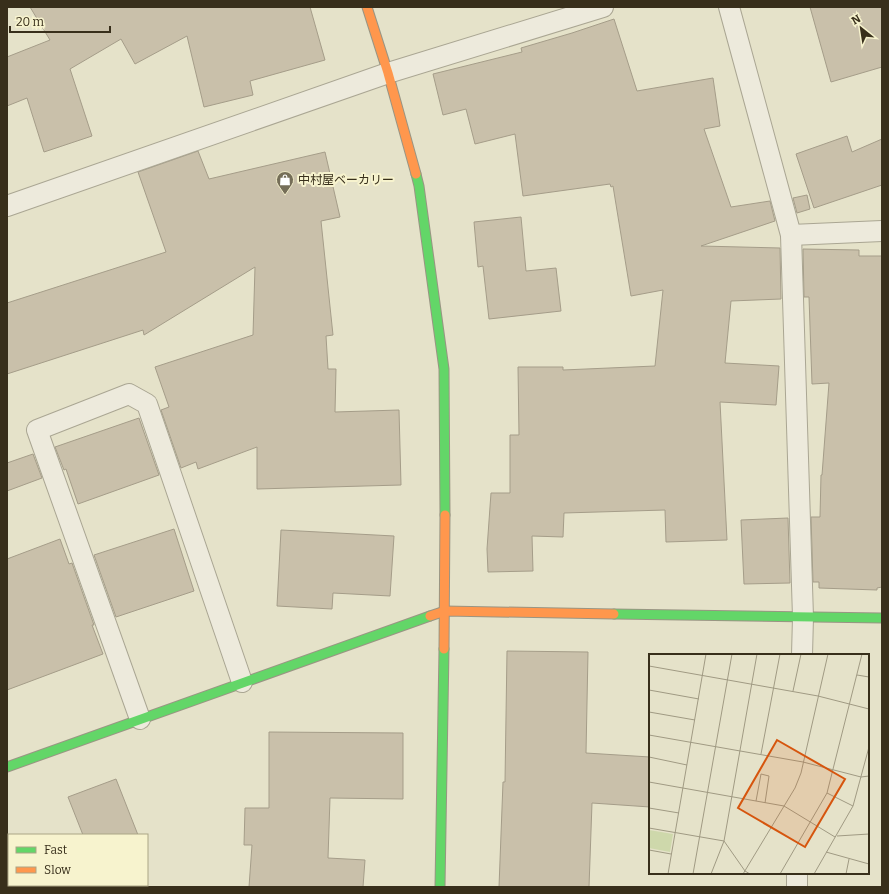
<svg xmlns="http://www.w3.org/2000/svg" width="889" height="894" viewBox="0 0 889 894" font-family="Bitter,'Noto Sans JP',serif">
<rect width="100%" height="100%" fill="#e5e2c9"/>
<g fill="#c9c0aa" stroke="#a59d89">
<path d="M30,7h280l15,53 -75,21 3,14 -49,12 -17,-71 -52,28 -14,-25 -51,30 22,67 -48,16 -17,-54 -20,8v-49l43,-17z"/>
<path d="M810,7h72v60l-51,15z"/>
<path d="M614,19l23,72 76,-13 7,48 -16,3 27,78 39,-6 5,20 -74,25 79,2 1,51 -50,2 -6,62 54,3 -3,39 -56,-3 7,138 -61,2 -1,-32 -101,3 -1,24 -31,-1 1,35 -45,1 -1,-23 4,-56h19v-58h9l-1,-68h45v3l92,-4 8,-76 -32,6 -18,-110 -2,1 -1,-3 -87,12 -8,-62 -40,10 -9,-35 -23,6 -10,-41 89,-22 -1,-4 51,-15z"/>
<path d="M847,136l5,16 30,-13v46l-68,23 -18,-54z"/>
<path d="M198,151l11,28 116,-27 15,65 -19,4 12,114 -7,1 2,33h8l-1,43 64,-2 2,75 -144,4v-42l-59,22 -2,-7 -15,6 -20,-58 8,-3 -14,-40 98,-32 2,-68 -111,68 -1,-5 -136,44v-71l159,-51 -28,-80z"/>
<path d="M807,195l3,14 -13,4 -4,-15z"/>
<path d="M521,217l5,54 30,-3 5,43 -72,8 -6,-53 -5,1 -4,-45z"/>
<path d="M803,249l56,1v6h23v331l-5,1v2l-58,-2v-6h-6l-2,-65h9l1,-42h1l7,-92 -17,1 -3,-87h-5z"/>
<path d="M139,418l20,57 -81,29 -12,-35 -2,1 -9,-23z"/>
<path d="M33,454l9,24 -35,13v-28z"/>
<path d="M788,518l2,65 -46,1 -3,-64z"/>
<path d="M174,529l20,62 -78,26 -22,-62z"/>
<path d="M281,530l113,6 -4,60 -57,-3 -1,16 -55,-3z"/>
<path d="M60,539l9,25 3,-1 22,62h-2l11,29 -96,36v-131z"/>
<path d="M507,651l81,1 -2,101 64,4v50l-58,-4 -3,84h-90l4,-105h2z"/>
<path d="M269,732l134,1v66l-73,-1 -2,60 37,2 -2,27h-114l3,-42h-8l1,-37h24z"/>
<path d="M116,779l22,56h-55l-15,-38z"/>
</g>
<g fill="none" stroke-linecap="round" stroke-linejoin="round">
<defs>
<g id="lane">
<path d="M729,7l62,228 12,382 -1,38"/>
<path d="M7,206l381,-133 215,-66"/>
<path d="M791,235l91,-4"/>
<path d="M140,719l-103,-289 92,-36 18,10 95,278"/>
<path d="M797,887v-14"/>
</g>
<g id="fast">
<path d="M416,174l3,12 25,183 1,146"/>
<path d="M614,614l268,4"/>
<path d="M7,767l423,-151"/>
<path d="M440,887l4,-238"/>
</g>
<g id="slow">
<path d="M367,7l21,66 28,101"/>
<path d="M430,616l15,-5 169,3"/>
<path d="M444,649l1,-134"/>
</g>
</defs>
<use href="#lane" stroke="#aaa693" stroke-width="22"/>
<use href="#fast" stroke="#999583" stroke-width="11"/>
<use href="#slow" stroke="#999583" stroke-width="11"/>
<use href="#lane" stroke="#edeadc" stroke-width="20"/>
<use href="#fast" stroke="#63d668" stroke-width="9"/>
<use href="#slow" stroke="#ff974d" stroke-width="9"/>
</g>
<defs>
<symbol id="shop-pin" viewBox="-11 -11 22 30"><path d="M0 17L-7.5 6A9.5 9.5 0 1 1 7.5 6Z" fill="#756e58" stroke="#f7f3ce"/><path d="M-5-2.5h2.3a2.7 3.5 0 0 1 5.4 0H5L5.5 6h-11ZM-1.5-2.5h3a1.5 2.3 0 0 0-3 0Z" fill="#fff"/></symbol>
</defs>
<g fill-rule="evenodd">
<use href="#shop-pin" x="275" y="170" width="20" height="27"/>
</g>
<g text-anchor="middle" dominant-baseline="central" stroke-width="4" stroke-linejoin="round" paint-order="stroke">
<g font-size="12" fill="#382f1b" stroke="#f7f3ce" text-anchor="start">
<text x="298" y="180">中村屋ベーカリー</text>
</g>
</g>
<g transform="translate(649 654)">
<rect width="220" height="220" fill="#e5e2c9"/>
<path d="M0,176l24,4 -3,18 -21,-4z" fill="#ced8ab"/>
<path fill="none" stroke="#a09a83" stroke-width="1" d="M0,12l169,30 51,13M208,21l12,2M0,36l50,9M144,37l8,-37M0,58l46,8M0,81l154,27 58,15 8,-1M112,100l19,-100M0,103l38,8M0,128l135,24 51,31M178,139l26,13M107,147l5,-27 8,2 -4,27M0,154l30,5M0,174l75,13 21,30 5,3M188,182l32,-2M0,196l22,4M177,198l43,12M19,220l38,-220M44,220l39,-220M62,220l13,-33 33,-187M94,220l52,-86 6,-15 27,-119M131,220l47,-81 35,-139M165,220l39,-68 16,-59M197,220l3,-15"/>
<path fill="#d6550e" fill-opacity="0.15" stroke="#d6550e" stroke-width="2" d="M128,86l68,39 -40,68 -67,-39z"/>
<rect width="220" height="220" fill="none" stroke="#382f1b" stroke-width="2"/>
</g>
<rect width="889" height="894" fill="none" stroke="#382f1b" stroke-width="16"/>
<rect x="8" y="834" width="140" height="52" fill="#f7f3ce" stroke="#aba586"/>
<rect x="16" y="847" width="20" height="6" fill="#63d668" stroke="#aba586"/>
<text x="44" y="854" font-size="12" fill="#382f1b">Fast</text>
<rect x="16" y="867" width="20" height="6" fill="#ff974d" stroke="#aba586"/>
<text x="44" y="874" font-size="12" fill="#382f1b">Slow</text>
<g transform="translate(861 28) rotate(330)" stroke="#f7f3ce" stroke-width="3" paint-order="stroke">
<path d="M0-3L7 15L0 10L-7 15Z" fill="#382f1b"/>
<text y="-6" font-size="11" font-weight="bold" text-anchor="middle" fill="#382f1b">N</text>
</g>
<path d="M10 26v6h100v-6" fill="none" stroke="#382f1b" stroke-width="2"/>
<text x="16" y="26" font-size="12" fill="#382f1b" stroke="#f7f3ce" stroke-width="3" paint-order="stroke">20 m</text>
</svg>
